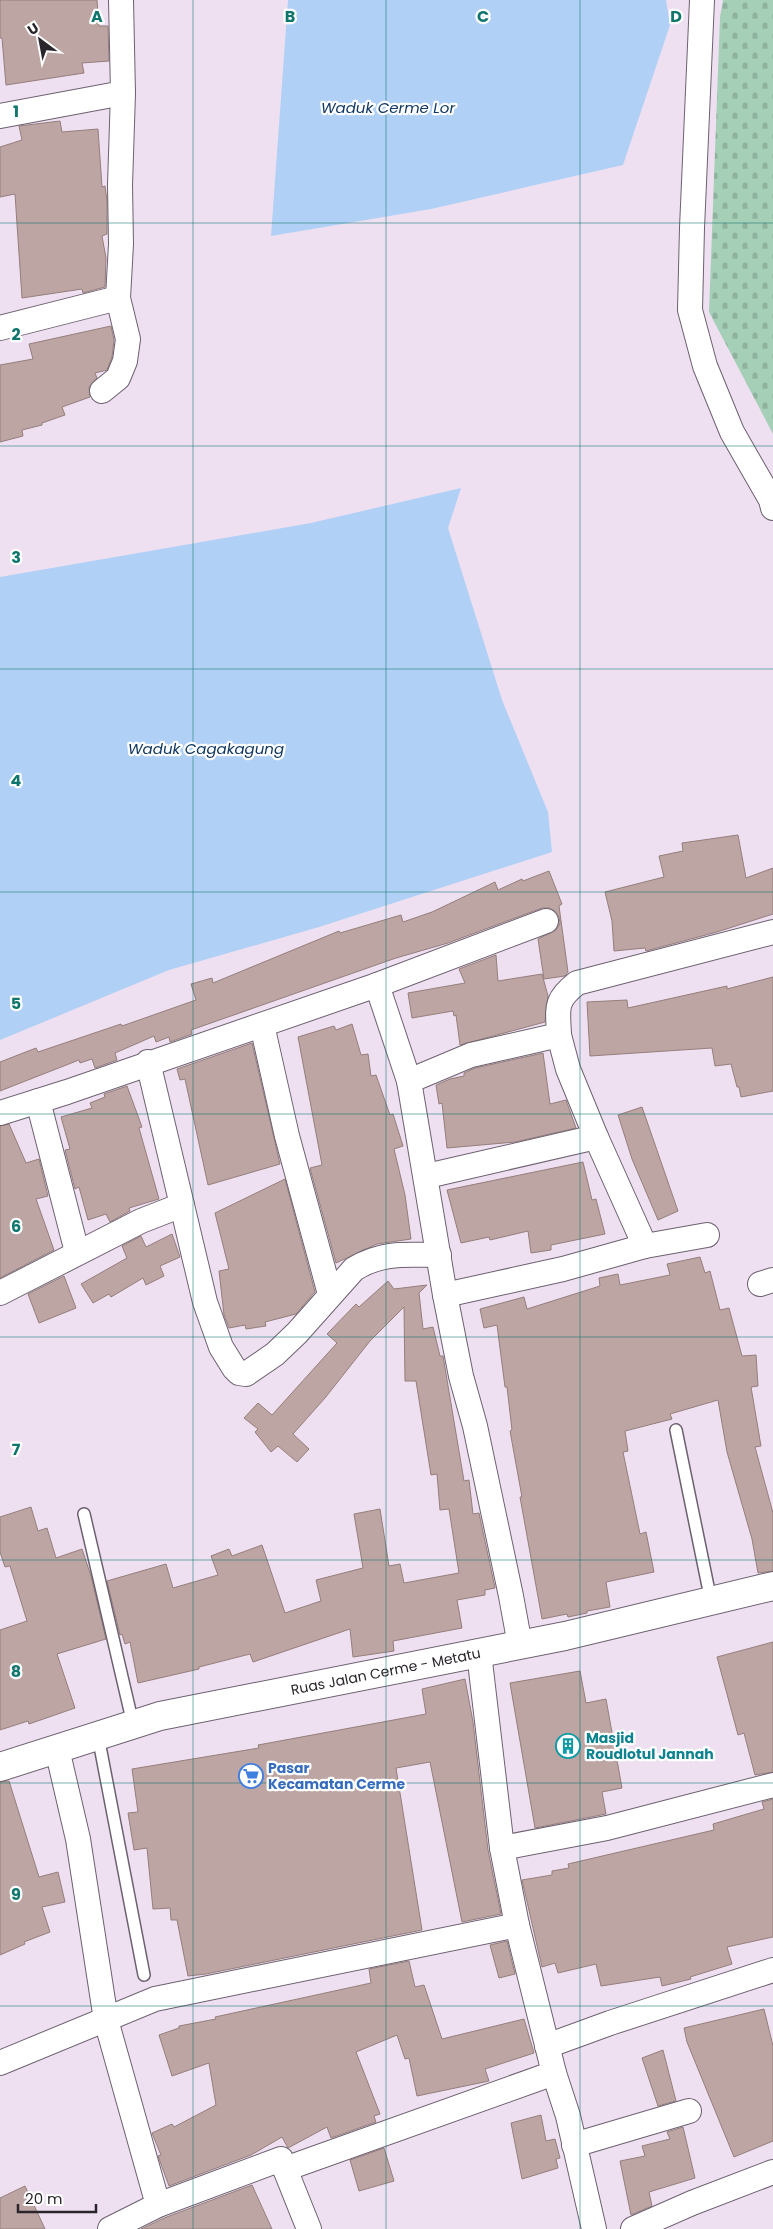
<svg xmlns="http://www.w3.org/2000/svg" width="773" height="2229" viewBox="0 0 773 2229" font-family="Poppins,sans-serif">
<defs>
<pattern id="cemetery-stones" width="16" height="16" patternUnits="userSpaceOnUse" patternTransform="scale(1.25)"><rect width="16" height="16" fill="#a6cfb8"/><path d="M2 7V4a2 2 0 0 1 4 0v3zM10 15v-3a2 2 0 0 1 4 0v3z" fill="#8fb29e"/></pattern>
</defs>
<rect width="100%" height="100%" fill="#eee0f1"/>
<path fill="url(#cemetery-stones)" d="M723,0h50v434l-64,-122 11,-295z"/>
<g fill="#b0d0f6">
<path d="M288,0h378l4,25 -47,140 -192,44 -160,27z"/>
<path d="M461,488l-13,40 54,172 46,112 4,40 -233,75 -150,43 -169,70v-463l311,-54z"/>
</g>
<g fill="#bca5a2" stroke="#957e7c">
<path d="M0,0h97l2,26h9l1,35 -27,2 2,10 -78,12 -4,-47h-2z"/>
<path d="M60,121l2,11 36,-3 4,58 3,-1 2,15v33l-5,2 4,22 -1,29 -22,6 -1,-4 -60,9 -7,-104 -15,3v-50l22,-7 -3,-14z"/>
<path d="M111,326l3,14 -2,17 -5,13 -12,3 2,5 -8,9 1,10 -28,10 3,8 -23,8v2l-20,5 1,6 -23,6v-77l33,-6 -4,-15z"/>
<path d="M738,835l8,43 27,-10v46l-56,18 -71,19 -1,-3 -31,3 -2,-30 -7,-29 59,-15 -5,-21 24,-5 -1,-8z"/>
<path d="M549,871l13,33 -3,2 9,66 -3,4 -21,3 -6,-40 18,-9 4,-7 -1,-6 -4,-6 -6,-3h-7l-94,35 -52,15 -205,72 1,4 -22,8 -1,-5 -13,5 -2,-6 -39,17 2,7 -22,8 -3,-9 -12,4 -1,-3 -79,31v-29l36,-14 2,4 83,-28 1,2 74,-26 -5,-16 21,-6 1,5 126,-52 1,2 61,-18 2,7 29,-10 63,-30 3,8 24,-11 1,2z"/>
<path d="M496,955l2,26 44,-7 6,22 -3,26 -85,23 -4,-30 -2,1 -1,-5 -41,7 -4,-25 57,-10 -6,-14z"/>
<path d="M773,977v114l-32,6 -2,-10h-2l-6,-23 -16,2 -3,-18 -122,8 -3,-54 40,-2 1,8 99,-22v3z"/>
<path d="M352,1024l9,31 7,-1 3,22 5,-1 14,40 3,-1 10,32 -9,3 11,46 6,44 -34,5 -41,19 -26,-95 12,-3 -24,-128 36,-11 2,4z"/>
<path d="M252,1043l28,121 -72,21 -23,-106 -5,1 -3,-11z"/>
<path d="M543,1053l7,51 16,-4 10,28 -61,14 -68,6 -5,-45 -3,1 -3,-19 14,-6 14,-3v-3l11,-5z"/>
<path d="M127,1086l15,41 -3,1 20,71 -30,9 1,3 -20,11 -4,-8 -18,6 -9,-33 -4,2 -10,-39 5,-1 -9,-32 31,-9 -2,-5 15,-6 -1,-3z"/>
<path d="M642,1107l36,104 -20,9 -26,-61 -14,-44z"/>
<path d="M9,1124l17,39 13,-4 9,37 -12,3 18,51 -54,28v-152z"/>
<path d="M583,1162l9,38 4,-1 9,35 -54,11v5l-20,3 -3,-22 -38,9 -1,-3 -28,6 -14,-53z"/>
<path d="M285,1179l30,113 -19,22 -31,8 1,4 -20,3 -1,-4 -16,3 -5,-13 -5,-44 10,-2 -14,-56z"/>
<path d="M172,1234l8,23 -20,9 4,10 -18,9 -3,-7 -32,19 -2,-3 -16,9 -12,-19 46,-26 -5,-12 19,-10 5,11z"/>
<path d="M700,1257l5,16 5,-2 10,39 9,-2 13,48 14,-1 2,31 -7,1 10,59 -6,1 18,66v58l-15,2 -6,-34 -25,-87 -9,-52 -48,14 2,5 -47,12 3,20 -5,1 17,82 6,-2 8,40 -48,10 4,25 -23,4v2l-19,4 -1,-3 -25,5 -22,-122h2l-12,-66 2,-1 -5,-43h-2l-8,-62 -13,3 -4,-19 44,-12 3,12 73,-23 -1,-8 19,-4 2,11 50,-10 -3,-11z"/>
<path d="M64,1276l12,32 -37,15 -11,-29z"/>
<path d="M388,1281l6,8 33,-4 -8,8 4,36 10,-2 7,29h3l21,125 5,-1 4,34 6,-1 16,75 -10,2v5l-28,5 5,28 -69,13 1,10 -41,6 -3,-28 -97,33 -3,-8 -51,13v2l-61,14 -8,-41 -5,2 -3,-10 -2,1 -13,-54 59,-17 7,24 45,-13 -7,-19 18,-7 3,7 30,-11 23,68 36,-12 -5,-21 47,-12 -9,-54 26,-5 9,57 11,-2 4,19 55,-10 -10,-64 -9,1 -3,-36 -6,1 -15,-94h-11l-1,-74 -34,34 -45,57 -32,36 16,15 -12,13 -19,-16 -7,6 -16,-20 3,-3 -14,-11 14,-15 14,12 65,-72 -10,-9 29,-30 3,3z"/>
<path d="M31,1507l7,24 9,-3 9,30 26,-9 9,27 15,63 -49,15 18,54 -46,16 -1,-3 -28,9v-100l27,-9 -17,-55 -5,1 -5,-15v-35z"/>
<path d="M773,1642v130l-18,3 -11,-42 -6,2 -21,-78z"/>
<path d="M580,1671l6,32 20,-4 16,89 -20,4 4,22 -71,14 -25,-145z"/>
<path d="M465,1679l8,43 15,128 13,64 -39,8 -32,-160 -34,6 26,162 -216,44 -18,2 -11,-56h-6l-1,-12 -17,1 -6,-61 -13,2 -6,-37 10,-1 -6,-43 127,-21 -1,-3 168,-31 -4,-25z"/>
<path d="M9,1781l30,96 19,-5 7,30 -23,5 8,25 -26,10 1,2 -25,11v-173z"/>
<path d="M773,1799v138l-46,10 5,17 -42,13 1,2 -29,7 -2,-9 -59,9 -5,-22 -38,9 -3,-10 -13,4 -20,-87 30,-5v-4l17,-3 -1,-4 146,-34 -1,-6 51,-15 -2,-7z"/>
<path d="M507,1941l8,33 -16,4 -9,-33z"/>
<path d="M409,1961l6,26 9,-2 18,54 82,-20 10,34 -49,16 4,12 -72,15 -8,-38 -4,1 -8,-24 -41,17 24,62 -6,2 2,6 -45,16 -4,-11 -39,21 -6,-11 -31,18 -82,31 -11,-30 3,-1 -9,-22 20,-9 2,3 42,-22 -7,-42 -37,13 -13,-41 20,-7v-2l37,-7 -1,-2 156,-34 -2,-14z"/>
<path d="M764,2009l9,37v95l-39,16 -47,-115 -3,-14z"/>
<path d="M663,2050l13,51 -18,5 -16,-48z"/>
<path d="M541,2115l5,26 9,-2 5,19 -4,1 2,9 -36,11 -11,-56z"/>
<path d="M683,2127l12,51 -46,14 3,14 -21,9 -11,-54 25,-5 -3,-10 28,-7 -3,-7z"/>
<path d="M384,2148l10,33 -35,10 -9,-31z"/>
<path d="M252,2185l20,44h-131l23,-11z"/>
<path d="M25,2186l20,43h-45v-31z"/>
</g>
<g fill="none" stroke-linecap="round" stroke-linejoin="round">
<defs>
<g id="lane">
<path d="M676,1430l35,171"/>
<path d="M84,1514l49,210"/>
<path d="M98,1736l46,239"/>
</g>
<g id="street">
<path d="M702,0l-10,228 -2,82 15,56 27,66 39,68 2,8"/>
<path d="M0,116l123,-23 -2,-93"/>
<path d="M0,328l118,-30"/>
<path d="M102,391l16,-13 7,-17 3,-22 -10,-41 3,-54 -1,-59 3,-92"/>
<path d="M377,985l32,96 36,214 16,81 14,50 36,170 9,49"/>
<path d="M262,1025l25,111 43,158"/>
<path d="M148,1062l57,240 16,45 13,21 5,5 7,1 29,-20 22,-21 57,-64c29,-18 53,-14 85,-14"/>
<path d="M409,1081l62,-26 88,-20c-1,-27 -5,-34 18,-52l196,-51"/>
<path d="M38,1101l39,151"/>
<path d="M0,1113l67,-21 310,-107 169,-64"/>
<path d="M596,1137l49,109"/>
<path d="M427,1176l169,-39 -28,-68 -9,-34"/>
<path d="M760,1284l13,-4"/>
<path d="M0,1293l141,-72 41,-16"/>
<path d="M445,1295l118,-26 82,-23 62,-11"/>
<path d="M57,1749l21,90 28,181 52,185"/>
<path d="M502,1848l105,-20 166,-43"/>
<path d="M547,2046l63,-23 163,-53"/>
<path d="M0,2063l155,-64 362,-74"/>
<path d="M554,2073l14,43 26,113"/>
<path d="M574,2145l115,-34"/>
<path d="M285,2169l269,-96 -37,-148 -15,-77 -23,-195"/>
<path d="M110,2229l48,-24 123,-46 28,70"/>
<path d="M633,2229l59,-26 81,-31"/>
</g>
<g id="secondary">
<path id="s1" d="M0,1767l160,-51 405,-80 208,-50"/>
</g>
</defs>
<use href="#lane" stroke="#6d6170" stroke-width="14"/>
<use href="#street" stroke="#6d6170" stroke-width="26"/>
<use href="#secondary" stroke="#6d6170" stroke-width="30"/>
<use href="#lane" stroke="#fff" stroke-width="11"/>
<use href="#street" stroke="#fff" stroke-width="24"/>
<use href="#secondary" stroke="#fff" stroke-width="28"/>
</g>
<path fill="none" stroke="#0f766e" stroke-width="1" stroke-opacity="0.55" d="M193,0v2229M386,0v2229M580,0v2229M0,223h773M0,446h773M0,669h773M0,892h773M0,1114h773M0,1337h773M0,1560h773M0,1783h773M0,2006h773"/>
<defs>
<symbol id="building-ring" viewBox="-11 -11 22 22"><circle r="9.5" fill="#fff" stroke="#0f9aa8" stroke-width="1.5"/><path d="M-4-6H4V6H1V3H-1V6H-4ZM-2.5-4.3h1.7v1.8h-1.7ZM.8-4.3h1.7v1.8H.8ZM-2.5-1h1.7V.8h-1.7ZM.8-1h1.7V.8H.8Z" fill="#0f9aa8"/></symbol>
<symbol id="supermarket-ring" viewBox="-11 -11 22 22"><circle r="9.5" fill="#fff" stroke="#3f7fe0" stroke-width="1.5"/><path d="M-6-5.5h2.5l.6 2H6L4.5 2H-2.5L-4.4-4H-6ZM-1.5 3.2a1.3 1.3 0 1 0 .1 0ZM3 3.2a1.3 1.3 0 1 0 .1 0Z" fill="#3f7fe0"/></symbol>
</defs>
<g fill-rule="evenodd">
<use href="#building-ring" x="554" y="1732" width="28" height="28"/>
<use href="#supermarket-ring" x="237" y="1762" width="28" height="28"/>
</g>
<g text-anchor="middle" dominant-baseline="central" stroke-width="4.5" stroke-linejoin="round" paint-order="stroke">
<g font-size="14" fill="#2a252b" stroke="#fff">
<text stroke="none"><textPath href="#s1" startOffset="398">Ruas Jalan Cerme - Metatu</textPath></text>
</g>
<g font-size="14" font-weight="bold" fill="#0d838f" stroke="#fff" text-anchor="start">
<text x="586" y="1738">Masjid<tspan x="586" dy="16">Roudlotul Jannah</tspan></text>
</g>
<g font-size="14" font-weight="bold" fill="#366cbe" stroke="#fff" text-anchor="start">
<text x="268" y="1768">Pasar<tspan x="268" dy="16">Kecamatan Cerme</tspan></text>
</g>
<g font-size="15" font-style="italic" fill="#103863" stroke="#fff">
<text x="388" y="107">Waduk Cerme Lor</text>
<text x="206" y="748">Waduk Cagakagung</text>
</g>
</g>
<g font-size="16" text-anchor="middle" font-weight="bold" fill="#0f766e" stroke="#fff" stroke-width="4.5" stroke-linejoin="round" paint-order="stroke">
<text x="97" y="22">A</text>
<text x="290" y="22">B</text>
<text x="483" y="22">C</text>
<text x="676" y="22">D</text>
<text x="16" y="117">1</text>
<text x="16" y="340">2</text>
<text x="16" y="563">3</text>
<text x="16" y="786">4</text>
<text x="16" y="1009">5</text>
<text x="16" y="1232">6</text>
<text x="16" y="1455">7</text>
<text x="16" y="1677">8</text>
<text x="16" y="1900">9</text>
</g>
<g transform="translate(40 40) rotate(328)" stroke="#ffffff" stroke-width="4" paint-order="stroke">
<path d="M0-4L9 19L0 12L-9 19Z" fill="#2a252b"/>
<text y="-8" font-size="14" font-weight="bold" text-anchor="middle" fill="#2a252b">U</text>
</g>
<path d="M18 2204v8h78v-8" fill="none" stroke="#2a252b" stroke-width="2.5"/>
<text x="25" y="2204" font-size="15" fill="#2a252b" stroke="#ffffff" stroke-width="4" paint-order="stroke">20 m</text>
</svg>
